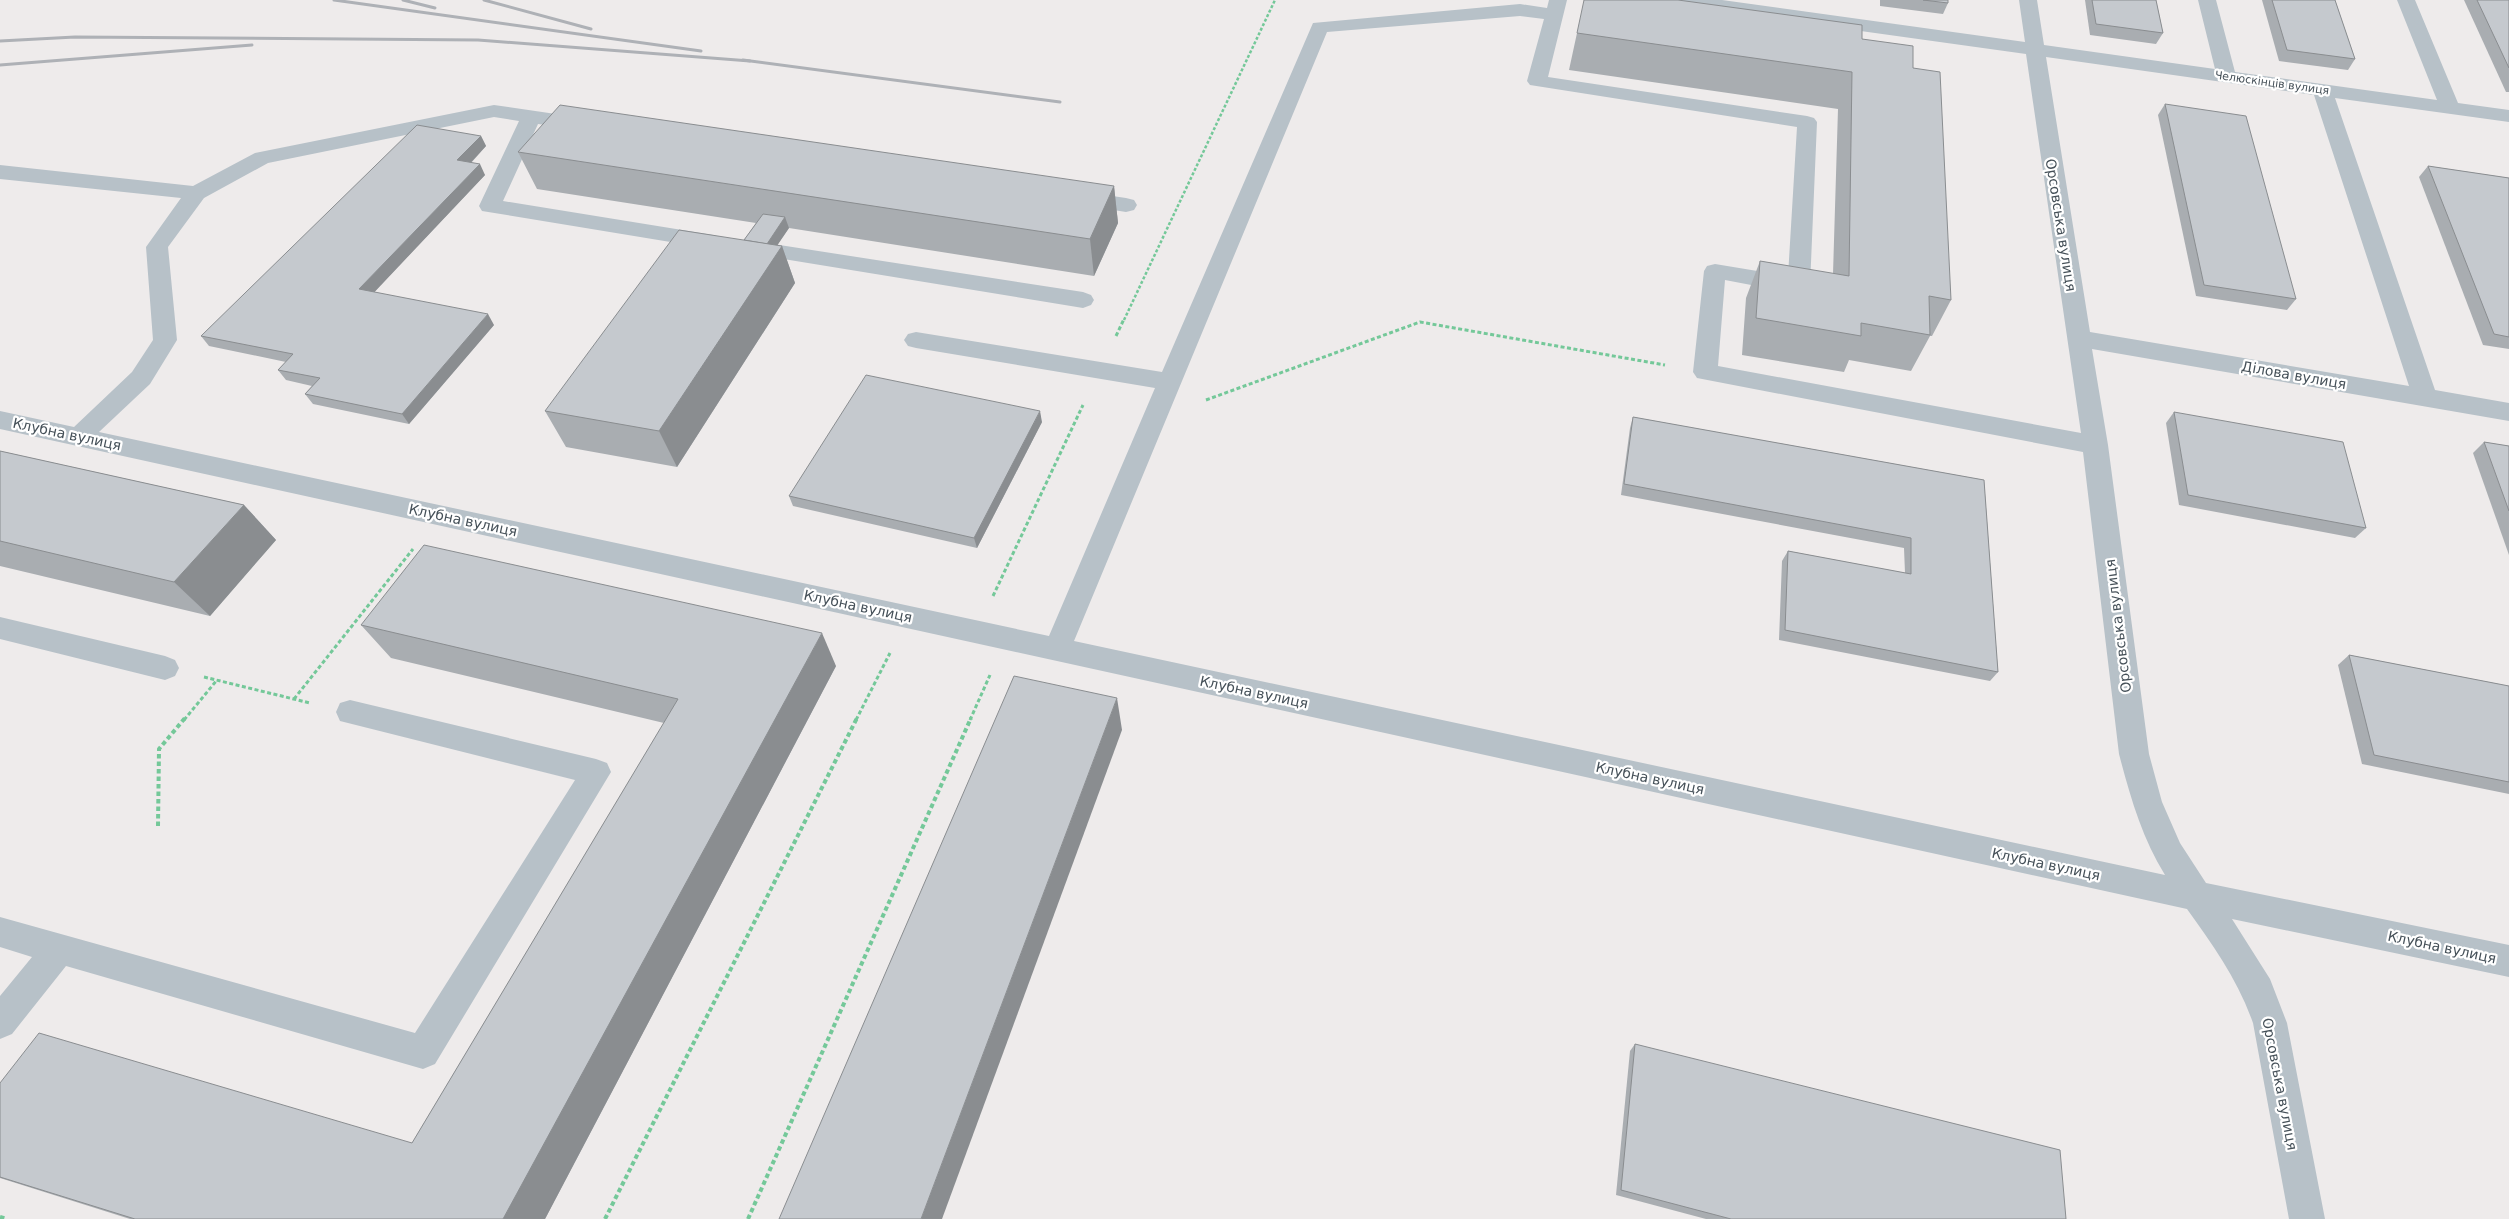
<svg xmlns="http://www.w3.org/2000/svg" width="2509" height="1219" viewBox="0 0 2509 1219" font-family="'DejaVu Sans',sans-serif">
<rect width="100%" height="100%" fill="#eeebeb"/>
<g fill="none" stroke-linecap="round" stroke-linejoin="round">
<path stroke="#74c899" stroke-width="2.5" stroke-dasharray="3 2" stroke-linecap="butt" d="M1124,320l151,-320"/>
<g stroke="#74c899" stroke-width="3" stroke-dasharray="4 2.5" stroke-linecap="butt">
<path d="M1116,336l8,-17"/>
<path d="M1206,400l214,-78 245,43"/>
<path d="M993,596l90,-191"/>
<path d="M204,677l106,26"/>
<path d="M294,699l119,-150"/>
<path d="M184,720l33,-40"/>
<path d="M856,720l34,-67"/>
<path d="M970,720l20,-45"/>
</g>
<g stroke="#74c899" stroke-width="4" stroke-dasharray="4.5 3" stroke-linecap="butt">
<path d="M158,826l1,-77 26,-31"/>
<path d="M0,1217l7,2"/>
<path d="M605,1219l252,-501"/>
<path d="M748,1219l223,-501"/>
</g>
<g fill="#b7c1c8" fill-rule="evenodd">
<path d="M1549,0h18l-19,77 259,39 7,2 3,4 -7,164 -3,5 -8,3 -74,-14 -7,86 363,67 -55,-379 -344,-48 -7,-2 -2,-4h49l303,42 -6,-42h18l7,45 171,24 -17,-69h18l19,72 202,28 -40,-100h18l43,103 51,7v12l-174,-24 100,292 74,13v18l-417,-72 16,96 41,309 13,48 18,41 26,40 303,62v32l-277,-58 38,60 17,44 38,196h-36l-36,-196c-15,-43 -40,-78 -66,-114l-2187,-480v-18l74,16 58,-55 21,-32 -7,-93 35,-49 -181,-19v-14l193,21 62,-33 239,-48 89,13 7,2 3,4 -3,4 -7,2 -45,-6 -35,77 210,34 8,2 3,5 -3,5 -8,2 -231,-38 -3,-5 40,-85 -25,-4 -226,46 -64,35 -36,49 9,93 -27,44 -51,48 950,204 106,-248 -239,-40 -8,-2 -4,-6 4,-6 8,-2 246,40 151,-349 207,-19 27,4zM1520,16l24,3 -17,62 3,4 267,42 -9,149 -73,-12 -8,2 -3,5 -11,101 4,6 386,74 36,302c11,42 23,84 46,121l-1091,-234 253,-609zM2046,57l268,38 95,291 -319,-54z"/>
<path d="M1078,191l48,7 8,2 3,5 -3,5 -8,2 -56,-9 -3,-5 3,-5z"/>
<path d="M773,244l310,48 8,3 3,5 -3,5 -8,3 -318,-52 -3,-5 3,-5z"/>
<path d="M0,617l165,39 10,4 4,8 -4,8 -10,4 -165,-41z"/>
<path d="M350,700l246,59 11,4 4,9 -176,292 -12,5 -357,-103 -54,68 -12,5v-43l32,-39 -32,-10v-30l415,116 160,-253 -235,-59 -4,-9 4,-9z"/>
</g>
<g stroke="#aeb1b6" stroke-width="3">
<path d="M334,0l367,51"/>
<path d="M403,0l32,8"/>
<path d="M484,0l107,29"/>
<path d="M0,41l75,-4 403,3 272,21"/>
<path d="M743,60l317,42"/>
<path d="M0,65l252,-20"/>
</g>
</g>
<g fill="#a9adb1">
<path d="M1880,0h68v3l-5,11 -63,-8z"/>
<path d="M2085,0h71l7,33 -7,11 -66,-9z"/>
<path d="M2262,0h73l20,59 -7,11 -69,-9z"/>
<path d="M2464,0h45v92h-3z"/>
<path d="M1577,33l285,6 51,29 38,232 -19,36h-2l-19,35 -62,-11 -5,12 -102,-17 4,-57 14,-37 73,13 5,-165 -269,-39z"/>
<path d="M2165,104l131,195 -9,11 -91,-14 -38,-181z"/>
<path d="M481,136l5,10 -15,17 14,12 -111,117 120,33 -85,99 -96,-20 -8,-10 7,-8 -26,-6 -8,-10 8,-8 -77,-16 -8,-10z"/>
<path d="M518,152l596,34 4,37 -24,53 -305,-48 -12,17 5,1 13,37 -118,184 -111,-20 -21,-36 199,-171 12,-17 -219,-34z"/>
<path d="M2428,166l81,12v171l-26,-4 -64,-168z"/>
<path d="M2174,412l192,116 -11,10 -176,-33 -13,-82z"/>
<path d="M1633,417l351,63 14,192 -8,9 -211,-41 3,-79 6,-10 117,22 -1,-25 -283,-53 9,-67z"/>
<path d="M1042,422l-65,126 -184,-42 -4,-10z"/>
<path d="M2484,442l25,4v109l-36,-102z"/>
<path d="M0,451l244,54 32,35 -66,76 -210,-50z"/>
<path d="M361,625l475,41 -291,553h-415l-130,-41v-95l412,60 252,-420 -273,-65z"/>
<path d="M2349,655l160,31v108l-147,-30 -24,-99z"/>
<path d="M1635,1044l431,175h-360l-90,-24 14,-144z"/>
</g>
<g fill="#8a8d90">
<path d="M481,136l5,10 -23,25 -6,-11z"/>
<path d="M480,164l5,11 -118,125 -8,-11z"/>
<path d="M1114,186l4,37 -24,53 -4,-37z"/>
<path d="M785,217l4,11 -33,49 -4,-11z"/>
<path d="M782,246l13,37 -118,184 -18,-36z"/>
<path d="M488,314l6,11 -85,99 -7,-10z"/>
<path d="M1040,411l2,11 -65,126 -3,-10z"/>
<path d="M244,505l32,35 -66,76 -36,-34z"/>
<path d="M822,633l14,33 -291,553h-42z"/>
<path d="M1117,698l5,32 -180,489h-21z"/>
</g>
<g fill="#c5c9ce" stroke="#8a8d90">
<path d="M1584,0h94l184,25v14l51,7v22l27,4 11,228 -22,-4 1,39 -69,-12v13l-105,-18 4,-57 89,15 3,-204 -275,-39z"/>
<path d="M1923,0h25v3z"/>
<path d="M2092,0h64l7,33 -67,-9z"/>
<path d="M2272,0h63l20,59 -68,-9z"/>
<path d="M2477,0h32v68z"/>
<path d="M2165,104l81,12 50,183 -92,-14z"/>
<path d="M560,105l554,81 -24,53 -572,-87z"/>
<path d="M417,125l64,11 -24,24 23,4 -121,125 129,25 -86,100 -97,-20 15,-16 -42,-8 15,-16 -92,-18z"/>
<path d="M2428,166l81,12v159l-15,-3z"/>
<path d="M763,214l22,3 -18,27 -23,-4z"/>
<path d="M679,230l103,16 -123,185 -114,-20z"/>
<path d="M866,375l174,36 -66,127 -185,-42z"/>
<path d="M2174,412l169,30 23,86 -178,-33z"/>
<path d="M1633,417l351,63 14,192 -213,-42 3,-79 123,23v-36l-287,-54z"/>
<path d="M2484,442l25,4v65z"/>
<path d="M0,451l244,54 -70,77 -174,-41z"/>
<path d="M424,545l398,88 -319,586h-368l-135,-42v-94l39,-50 373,110 266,-444 -317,-74z"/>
<path d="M2349,655l160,31v96l-135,-27z"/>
<path d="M1014,676l103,22 -196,521h-142z"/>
<path d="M1635,1044l425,106 6,69h-335l-110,-29z"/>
</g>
<g text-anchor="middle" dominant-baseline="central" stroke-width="4.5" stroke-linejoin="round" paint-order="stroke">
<g font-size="11" fill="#455058" stroke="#fff">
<text transform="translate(2272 83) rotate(8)">Челюскінців вулиця</text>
</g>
<g font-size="14" fill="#455058" stroke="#fff">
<text transform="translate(2061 225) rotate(81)">Орсовська вулиця</text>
<text transform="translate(2294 375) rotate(10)">Ділова вулиця</text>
<text transform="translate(67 434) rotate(12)">Клубна вулиця</text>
<text transform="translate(463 520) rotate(12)">Клубна вулиця</text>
<text transform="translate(858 606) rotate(12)">Клубна вулиця</text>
<text transform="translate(2118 626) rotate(-97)">Орсовська вулиця</text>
<text transform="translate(1254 692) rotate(12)">Клубна вулиця</text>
<text transform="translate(1650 778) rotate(12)">Клубна вулиця</text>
<text transform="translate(2046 864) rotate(12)">Клубна вулиця</text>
<text transform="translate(2442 947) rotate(12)">Клубна вулиця</text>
<text transform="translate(2280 1084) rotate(79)">Орсовська вулиця</text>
</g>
</g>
</svg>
